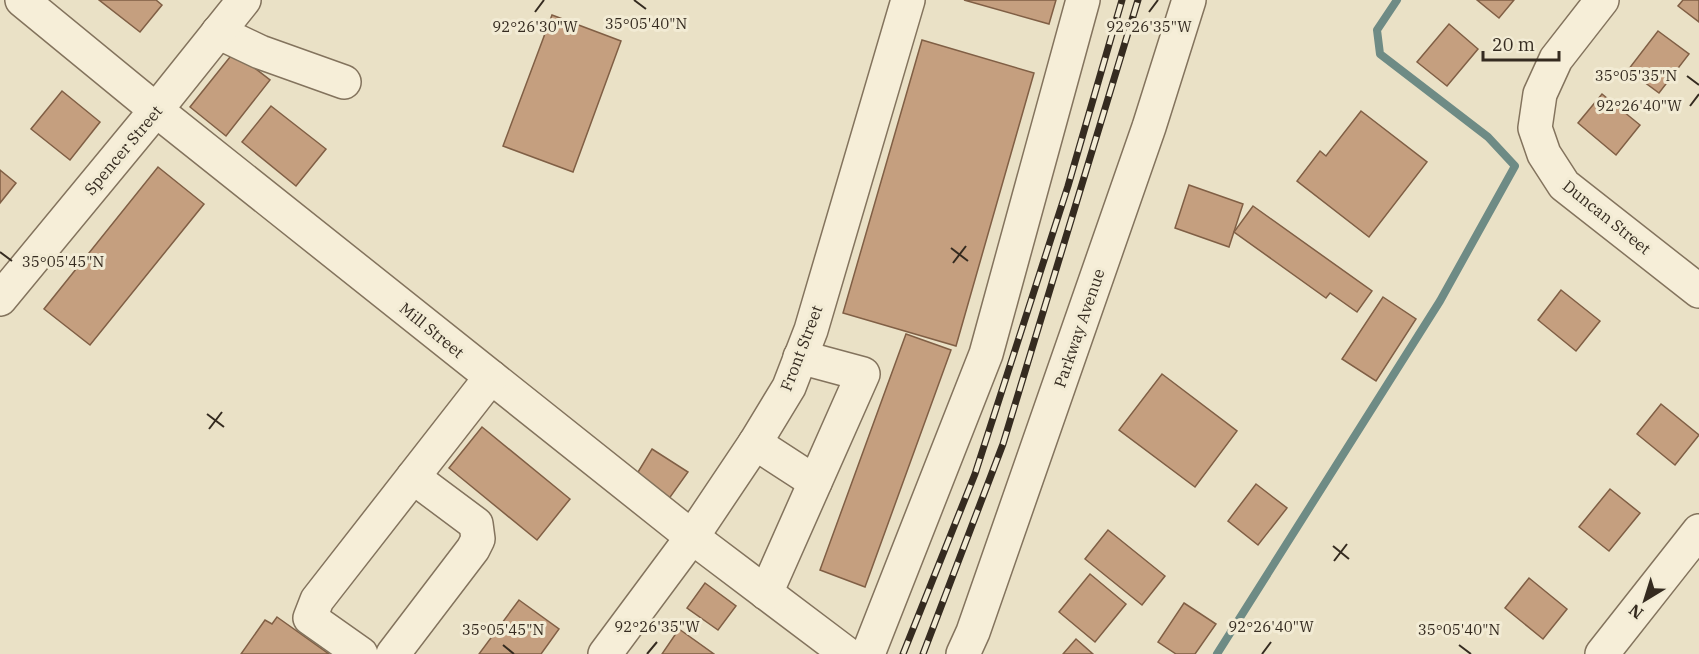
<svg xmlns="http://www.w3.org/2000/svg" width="1699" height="654" viewBox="0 0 1699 654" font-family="'IBM Plex Serif',serif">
<rect width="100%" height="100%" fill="#eae1c6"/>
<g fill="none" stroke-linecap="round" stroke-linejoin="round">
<path stroke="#6e8b85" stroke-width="8" d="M1217,654l223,-353 75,-135 -27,-29 -108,-83 -3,-24 20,-30"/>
</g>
<g fill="#c59f7f" stroke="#805f45" stroke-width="1.5">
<path d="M99,0h57l6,5 -22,27z"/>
<path d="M964,0h92l-7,24z"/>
<path d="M1477,0h37l-15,18z"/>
<path d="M1683,0h16v22l-21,-16z"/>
<path d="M552,15l69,26 -48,131 -70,-26z"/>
<path d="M1449,24l29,25 -31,37 -30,-24z"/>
<path d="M1658,31l31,23 -30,39 -31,-23z"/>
<path d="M922,40l112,33 -78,273 -113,-33z"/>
<path d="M234,52l36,28 -44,56 -36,-29z"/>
<path d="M62,91l38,31 -30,38 -39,-31z"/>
<path d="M1602,94l38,31 -24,30 -38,-32z"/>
<path d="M271,106l55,43 -30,37 -54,-44z"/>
<path d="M1361,111l66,51 -58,75 -72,-56 23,-30 6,5z"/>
<path d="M158,167l46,37 -114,141 -46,-36z"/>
<path d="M0,170l16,13 -16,20z"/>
<path d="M1189,185l54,19 -14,43 -54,-19z"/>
<path d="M1253,206l119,85 -15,21 -27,-19 -4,5 -92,-66z"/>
<path d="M1561,290l39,31 -24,30 -38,-31z"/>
<path d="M1383,297l33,22 -40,62 -34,-22z"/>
<path d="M906,334l45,16 -86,237 -45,-17z"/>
<path d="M1162,374l75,57 -42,56 -76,-57z"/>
<path d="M1661,404l38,31 -24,30 -38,-31z"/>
<path d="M482,427l88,72 -33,41 -88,-72z"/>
<path d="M652,449l36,23 -20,28 -33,-23z"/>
<path d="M1256,484l31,24 -29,37 -30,-24z"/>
<path d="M1610,489l30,24 -31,38 -30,-24z"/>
<path d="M1108,530l57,46 -23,29 -57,-46z"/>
<path d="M1090,574l36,30 -31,38 -36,-30z"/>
<path d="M1529,578l38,31 -24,30 -38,-31z"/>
<path d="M705,583l31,23 -18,24 -31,-22z"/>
<path d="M519,600l40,29 -18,25h-62z"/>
<path d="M1184,603l32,21 -21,30h-19l-18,-12z"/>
<path d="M277,617l52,37h-88l24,-34 7,4z"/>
<path d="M679,629l35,25h-52z"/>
<path d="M1076,639l17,15h-30z"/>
</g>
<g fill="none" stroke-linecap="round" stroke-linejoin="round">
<defs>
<g id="minor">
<path d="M22,0l134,110 536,427 155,117"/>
<path d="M1602,0l-46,59 -16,35 -5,34 9,26 20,31 135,106"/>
<path d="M218,32l42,20 84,30"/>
<path d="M0,299l156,-189 88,-110"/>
<path d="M755,443l60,39"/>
<path d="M766,593l97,-219 -63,-17"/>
<path d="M361,654l-51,-36 7,-18 174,-223"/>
<path d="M393,654l80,-105 5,-10 -2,-15 -63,-47"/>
<path d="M605,654l87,-117 63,-94 34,-56 22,-57 97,-330"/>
<path d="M868,654l118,-300 97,-354"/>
<path d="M963,654l10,-22 176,-505 40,-127"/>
<path d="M1602,654l97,-123"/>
</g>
</defs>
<use href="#minor" stroke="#83735d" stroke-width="36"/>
<use href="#minor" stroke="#f6eed8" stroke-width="33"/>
<defs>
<g id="rail">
<path d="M903,654l72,-180 93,-288 54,-186"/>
<path d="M923,654l80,-210 135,-444"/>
</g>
</defs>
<use href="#rail" stroke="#352b20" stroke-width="7"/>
<use href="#rail" stroke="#f2ebd4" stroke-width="4.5" stroke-dasharray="14" stroke-linecap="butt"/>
</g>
<path fill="none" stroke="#352b20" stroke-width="2" d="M634,0l12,9M535,12l9,-12M1149,12l9,-12M1687,76l12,9M1690,106l9,-12M951,248l17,13M0,252l12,9M953,263l13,-17M207,414l17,13M209,429l13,-17M1333,546l16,13M1334,561l13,-17M503,645l11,9M1459,645l12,9M647,654l10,-12M1262,654l9,-12"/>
<g text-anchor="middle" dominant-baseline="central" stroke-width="6" stroke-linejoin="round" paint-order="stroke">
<g font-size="16" fill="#352b20" stroke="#f2ebd4">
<text transform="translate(123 150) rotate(-50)">Spencer Street</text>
<text transform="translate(1607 217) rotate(39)">Duncan Street</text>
<text transform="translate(1079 328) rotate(-71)">Parkway Avenue</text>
<text transform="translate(432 330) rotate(39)">Mill Street</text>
<text transform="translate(801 348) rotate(-69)">Front Street</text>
</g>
</g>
<g font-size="15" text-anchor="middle" fill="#352b20" stroke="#f2ebd4" stroke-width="6" stroke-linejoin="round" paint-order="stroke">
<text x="646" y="29">35°05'40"N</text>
<text x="535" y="32">92°26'30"W</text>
<text x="1149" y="32">92°26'35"W</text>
<text x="1636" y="81">35°05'35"N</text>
<text x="1639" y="111">92°26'40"W</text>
<text x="63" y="267">35°05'45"N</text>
<text x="657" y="632">92°26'35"W</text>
<text x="1271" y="632">92°26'40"W</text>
<text x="503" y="635">35°05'45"N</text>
<text x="1459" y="635">35°05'40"N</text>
</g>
<g transform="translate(1645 600) rotate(218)" stroke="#f2ebd4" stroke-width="4.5" paint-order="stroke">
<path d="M0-4.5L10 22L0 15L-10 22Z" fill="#352b20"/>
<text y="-9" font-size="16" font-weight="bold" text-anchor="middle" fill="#352b20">N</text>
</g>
<path d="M1483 51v9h76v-9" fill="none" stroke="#352b20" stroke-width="3"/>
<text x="1492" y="51" font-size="18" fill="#352b20" stroke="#f2ebd4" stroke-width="4.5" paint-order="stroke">20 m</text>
</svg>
